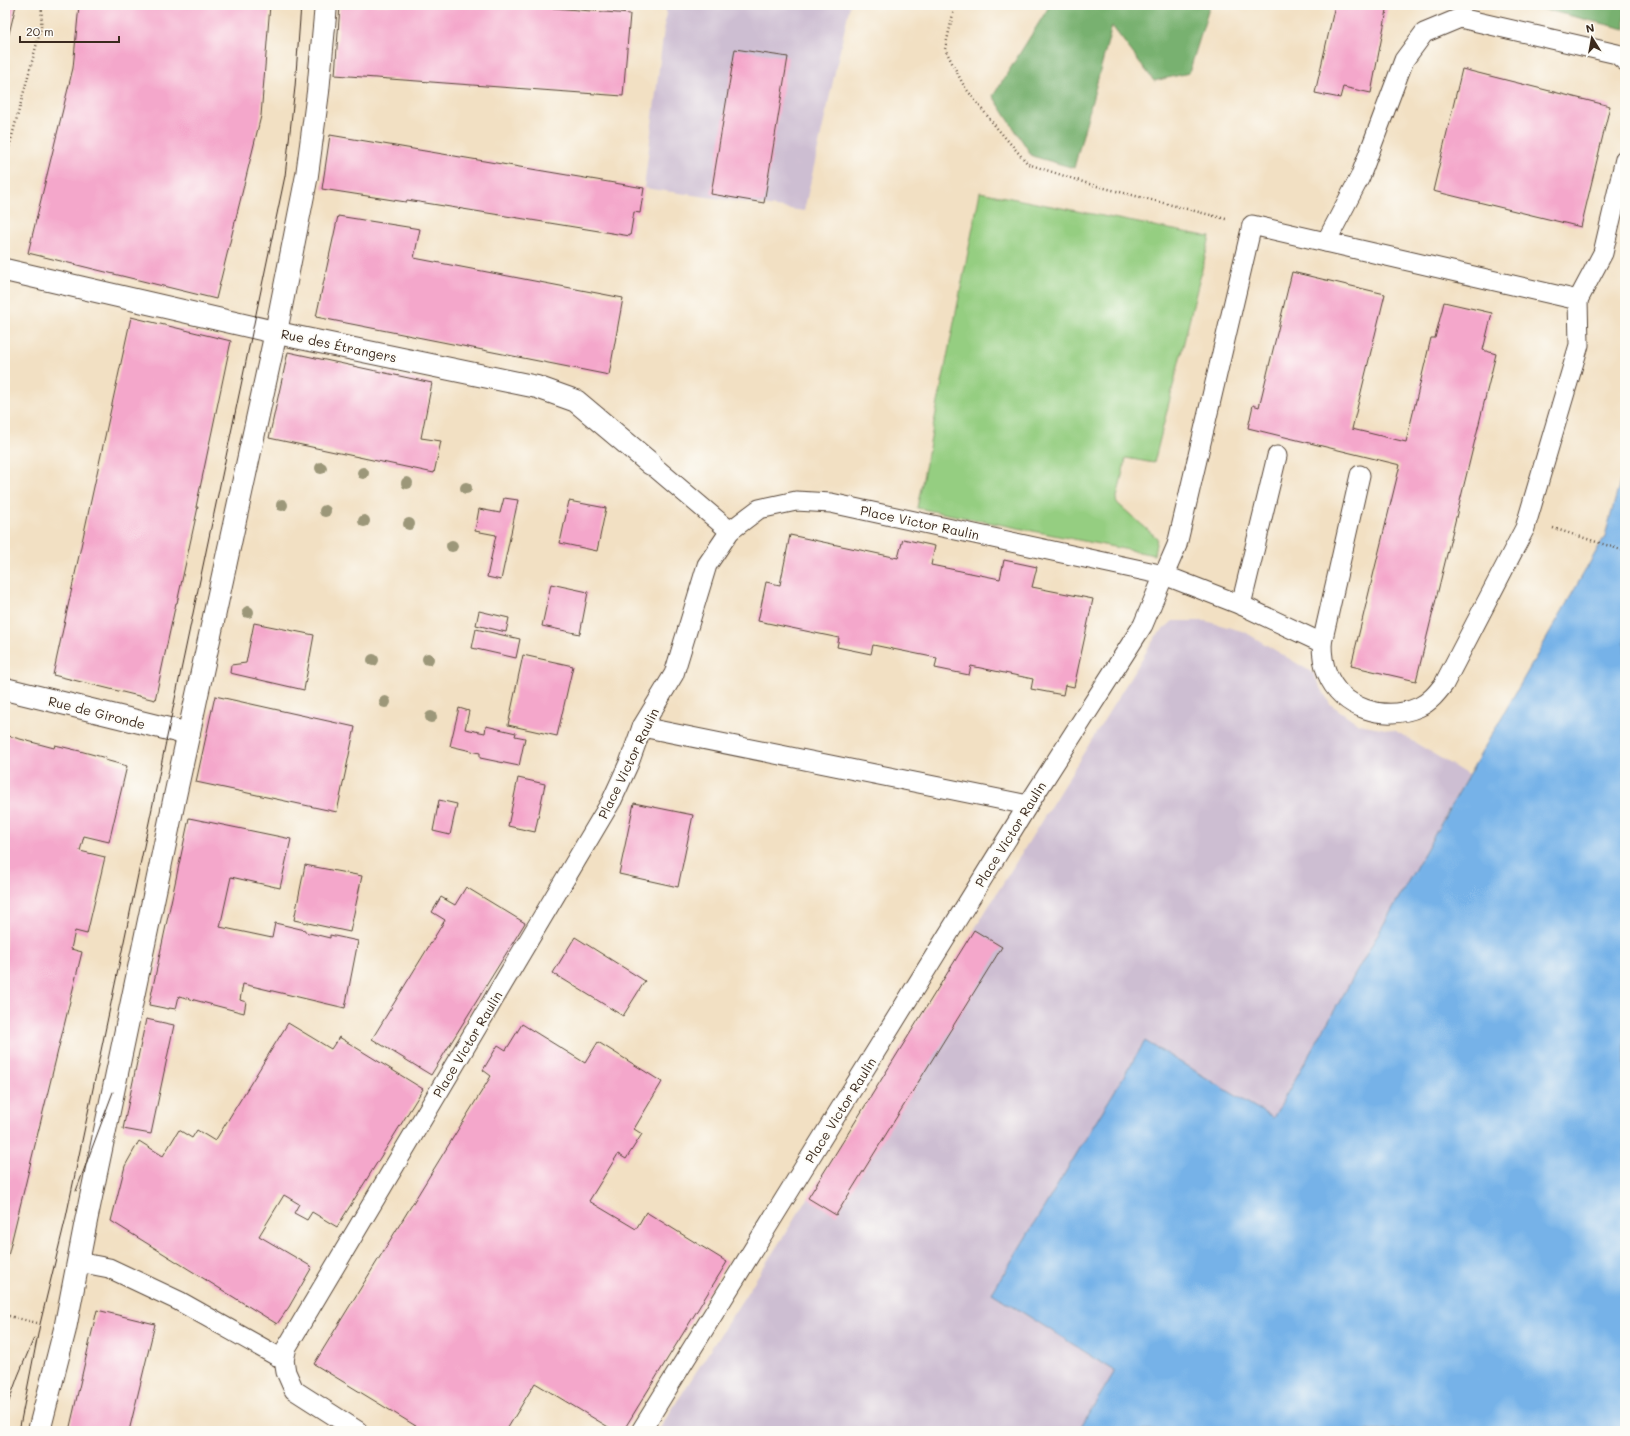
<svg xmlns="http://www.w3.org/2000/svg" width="1630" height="1436" viewBox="0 0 1630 1436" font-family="Mali,sans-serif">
<rect width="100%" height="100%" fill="#fdfcf7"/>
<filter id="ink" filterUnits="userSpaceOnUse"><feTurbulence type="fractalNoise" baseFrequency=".025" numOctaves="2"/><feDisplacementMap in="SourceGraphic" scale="8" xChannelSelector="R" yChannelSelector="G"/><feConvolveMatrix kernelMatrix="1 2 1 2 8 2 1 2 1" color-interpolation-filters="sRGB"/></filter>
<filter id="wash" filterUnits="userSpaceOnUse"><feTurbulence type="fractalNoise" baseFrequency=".012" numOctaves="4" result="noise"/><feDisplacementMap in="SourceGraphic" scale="16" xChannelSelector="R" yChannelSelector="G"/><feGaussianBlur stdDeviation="0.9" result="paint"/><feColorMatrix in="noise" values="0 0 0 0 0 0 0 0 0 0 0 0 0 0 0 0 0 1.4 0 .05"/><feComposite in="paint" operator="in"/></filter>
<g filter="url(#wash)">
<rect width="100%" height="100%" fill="#f2e0c3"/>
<g fill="#cdbed2">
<path d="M667,5h183l-46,206 -160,-23z"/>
<path d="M1173,621h33l39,11 68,41 17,31 29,20 37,7 72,44 -195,344 -128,-78 -153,252 123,78 -37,60h-420l150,-233 28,17 165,-268 -27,-17 182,-294z"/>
</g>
<path fill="#95ce81" stroke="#687c50" d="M980,192l230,45 -56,226 -28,-5 -10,44 41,36 -3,17 -237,-47z"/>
<g fill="#78b16f" stroke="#5a6e46">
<path d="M1050,5h160l-21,68 -35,8 -42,-55 -38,142 -42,-12 -39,-60z"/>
<path d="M1526,5h99v24z"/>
</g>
<path fill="#76b2e8" stroke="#586e83" d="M1625,464v967h-547l37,-60 -123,-78 153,-252 128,77 332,-582z"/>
<g id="blocks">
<g fill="#f4a7cb">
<path d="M5,5h11l-10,41h-1z"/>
<path d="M79,5h191l-9,111 -45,183 -188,-46 45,-185z"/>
<path d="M340,5h175l115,9 -7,82 -288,-21z"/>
<path d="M1335,5h53l-17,88 -28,-6 -3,11 -25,-5z"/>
<path d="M735,49l53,8 -24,146 -53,-9z"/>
<path d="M1462,69l148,37 -29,121 -148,-36z"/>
<path d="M330,135l314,53 -4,25 -6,-1 -4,24 -223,-36 -1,2 -84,-13z"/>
<path d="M338,216l82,13 -6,29 209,40 -14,77 -293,-58z"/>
<path d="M1292,272l93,22 -33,135 54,13 25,-104h4l9,-36 48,11 -9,37 13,4 -80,327 -65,-15 49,-201 -152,-37 5,-23 6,2z"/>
<path d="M131,317l100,24 -35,166h2l-21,96h-1l-21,97 -102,-25z"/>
<path d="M288,352l144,31 -11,55 20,3 -7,32 -165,-35z"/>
<path d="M504,498l14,2 -17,80 -14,-3 9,-42 -21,-4 4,-22 21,4z"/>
<path d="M569,501l37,7 -9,43 -37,-8z"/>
<path d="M790,535l108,23 5,-19 32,7 -4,19 69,14 4,-19 33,7 -5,20 61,12 -19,88 -9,-2 -2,10 -32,-6 2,-10 -62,-13 -2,9 -34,-7 2,-10 -64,-13 -2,9 -34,-7 2,-9 -81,-17 8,-39 14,3z"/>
<path d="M551,584l37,8 -8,42 -38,-8z"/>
<path d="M479,611l30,7 -3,14 -30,-7z"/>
<path d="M254,623l60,12 -10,55 -74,-17 1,-8 15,-2z"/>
<path d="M476,629l44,10 -4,19 -44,-10z"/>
<path d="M523,655l50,11 -16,70 -49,-11z"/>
<path d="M215,696l140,31 -18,85 -141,-30z"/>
<path d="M459,708l10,3 -4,18 20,4 1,-7 30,7 -1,3 10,2 -6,28 -39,-8v-5l-30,-7z"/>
<path d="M5,735l49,13 1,-3 25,6 26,7 -1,2 22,6 -18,76 -25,-6 -4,15 25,6 -18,77 -12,-3 -4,18 11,3 -76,312z"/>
<path d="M518,778l27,6 -10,48 -27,-6z"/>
<path d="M439,800l18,4 -7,31 -17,-4z"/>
<path d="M634,803l59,12 -15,72 -59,-13z"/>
<path d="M189,818l102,21 -11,49 -49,-11 -11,50 52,11 3,-15 30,7v2l25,6v-3l28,6 -13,67 -102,-24 -3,16 6,2 -2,11 -65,-17 -3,13 -7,-1v1l-20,-4z"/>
<path d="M305,865l57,11 -12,56 -56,-12z"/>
<path d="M466,887l59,36 -94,152 -59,-36 73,-119 -13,-8 9,-15 14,8z"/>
<path d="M974,930l28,17 -166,268 -28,-17z"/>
<path d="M575,937l70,44 -22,35 -70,-43z"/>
<path d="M146,1019l28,6 -23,109 -28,-5z"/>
<path d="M288,1023l43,26 8,-12 84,52 -86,138 -25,-15 -5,8 -13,-7 5,-9 -15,-9 -25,41 53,31 -23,40 -12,17 -166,-103 14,-55 14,-25 24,15 16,-26 13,8 5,-8 18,11z"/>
<path d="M522,1024l63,39 13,-21 64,40 -28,47 8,5 -16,25 -8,-5 -29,47 47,28 10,-17 81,50 -104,169h-8l-80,-48 -29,48h-82l-110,-67 177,-288 -8,-6 15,-25 8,5z"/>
<path d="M97,1310l58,14 -26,107h-60z"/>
</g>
</g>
</g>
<g filter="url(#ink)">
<use href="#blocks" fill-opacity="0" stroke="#564537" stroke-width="1"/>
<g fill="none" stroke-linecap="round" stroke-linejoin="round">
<defs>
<g id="service">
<path d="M1252,225l326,75 1,45 -54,183 -81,156c-7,9 -14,18 -25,23 -34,15 -78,2 -92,-34 -4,-9 -5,-19 -5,-30l-81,-38 -77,-30 13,-30z"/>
<path d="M1326,242l34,-65 44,-117 20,-27 36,-15 157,36 8,7"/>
<path d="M1578,300l25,-47 22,-94"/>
<path d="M651,464l79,67"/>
<path d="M1241,605l36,-149"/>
<path d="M1322,643l38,-168"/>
<path d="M642,727l386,78"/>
<path d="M78,1262l31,6 70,33 105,59"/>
<path d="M358,1431l-64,-41 -8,-18 -2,-12 3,-13 325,-547 17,-37 13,-36 32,-53 33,-109 23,-34 29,-22 37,-8 35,2 333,72 -21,50 -115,180 -387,626"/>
</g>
<g id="minor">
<path d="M5,270l291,67 241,50 39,14 75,63"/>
<path d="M5,689l184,45"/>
<path d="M39,1431l26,-102 21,-108 89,-425 101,-464"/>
</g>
<path id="tertiary" d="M276,332l31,-157 11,-83 8,-87"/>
</defs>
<use href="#service" stroke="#564537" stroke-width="21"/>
<use href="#minor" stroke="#564537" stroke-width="24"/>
<use href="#tertiary" stroke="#564537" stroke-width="24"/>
<g stroke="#564537" stroke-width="2.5" stroke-dasharray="1 3" stroke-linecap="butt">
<path d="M955,5l-10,44 19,37 32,41 32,37 61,20 137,35"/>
<path d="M5,162l36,-134 1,-23"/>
<path d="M1553,528l72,23"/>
<path d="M5,1315l32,8"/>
</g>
<use href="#service" stroke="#fff" stroke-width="19"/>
<use href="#minor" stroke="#fff" stroke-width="22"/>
<use href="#tertiary" stroke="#fff" stroke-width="22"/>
<g stroke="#3b2a1e" stroke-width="1">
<path d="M76,1191l37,-99"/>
<path d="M5,1412l13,-36 16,-38"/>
<path d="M19,1431l21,-107 26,-107 219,-1041 10,-89 6,-82"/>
</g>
</g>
<g fill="#9c9779">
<circle cx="321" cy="468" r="6"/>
<circle cx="363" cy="473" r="6"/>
<circle cx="407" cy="483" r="6"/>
<circle cx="466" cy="488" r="6"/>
<circle cx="282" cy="505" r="6"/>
<circle cx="325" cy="511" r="6"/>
<circle cx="364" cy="521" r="6"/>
<circle cx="409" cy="524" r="6"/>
<circle cx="452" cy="546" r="6"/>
<circle cx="248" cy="612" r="6"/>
<circle cx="428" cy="659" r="6"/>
<circle cx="373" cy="660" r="6"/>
<circle cx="385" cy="702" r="6"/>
<circle cx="431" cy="717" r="6"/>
</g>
</g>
<g text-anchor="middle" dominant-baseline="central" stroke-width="4" stroke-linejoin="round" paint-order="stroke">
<g font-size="13" fill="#3b2a1e" stroke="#fdfcf7">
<text transform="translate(339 345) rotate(12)">Rue des Étrangers</text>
<text transform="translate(920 522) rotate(12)">Place Victor Raulin</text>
<text transform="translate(97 712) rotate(14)">Rue de Gironde</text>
<text transform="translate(628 763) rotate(-64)">Place Victor Raulin</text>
<text transform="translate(1010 834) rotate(-58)">Place Victor Raulin</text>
<text transform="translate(467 1044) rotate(-59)">Place Victor Raulin</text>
<text transform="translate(840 1110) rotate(-58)">Place Victor Raulin</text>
</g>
</g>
<rect width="1630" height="1436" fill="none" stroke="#fdfcf7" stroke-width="20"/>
<g transform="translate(1592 38) rotate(349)" stroke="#fdfcf7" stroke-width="3" paint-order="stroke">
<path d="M0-3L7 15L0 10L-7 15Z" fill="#3b2a1e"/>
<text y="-6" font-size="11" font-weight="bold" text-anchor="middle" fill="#3b2a1e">N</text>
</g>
<path d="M20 36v6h99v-6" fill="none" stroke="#3b2a1e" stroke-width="2"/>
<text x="26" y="36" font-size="12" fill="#3b2a1e" stroke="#fdfcf7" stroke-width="3" paint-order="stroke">20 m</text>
</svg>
